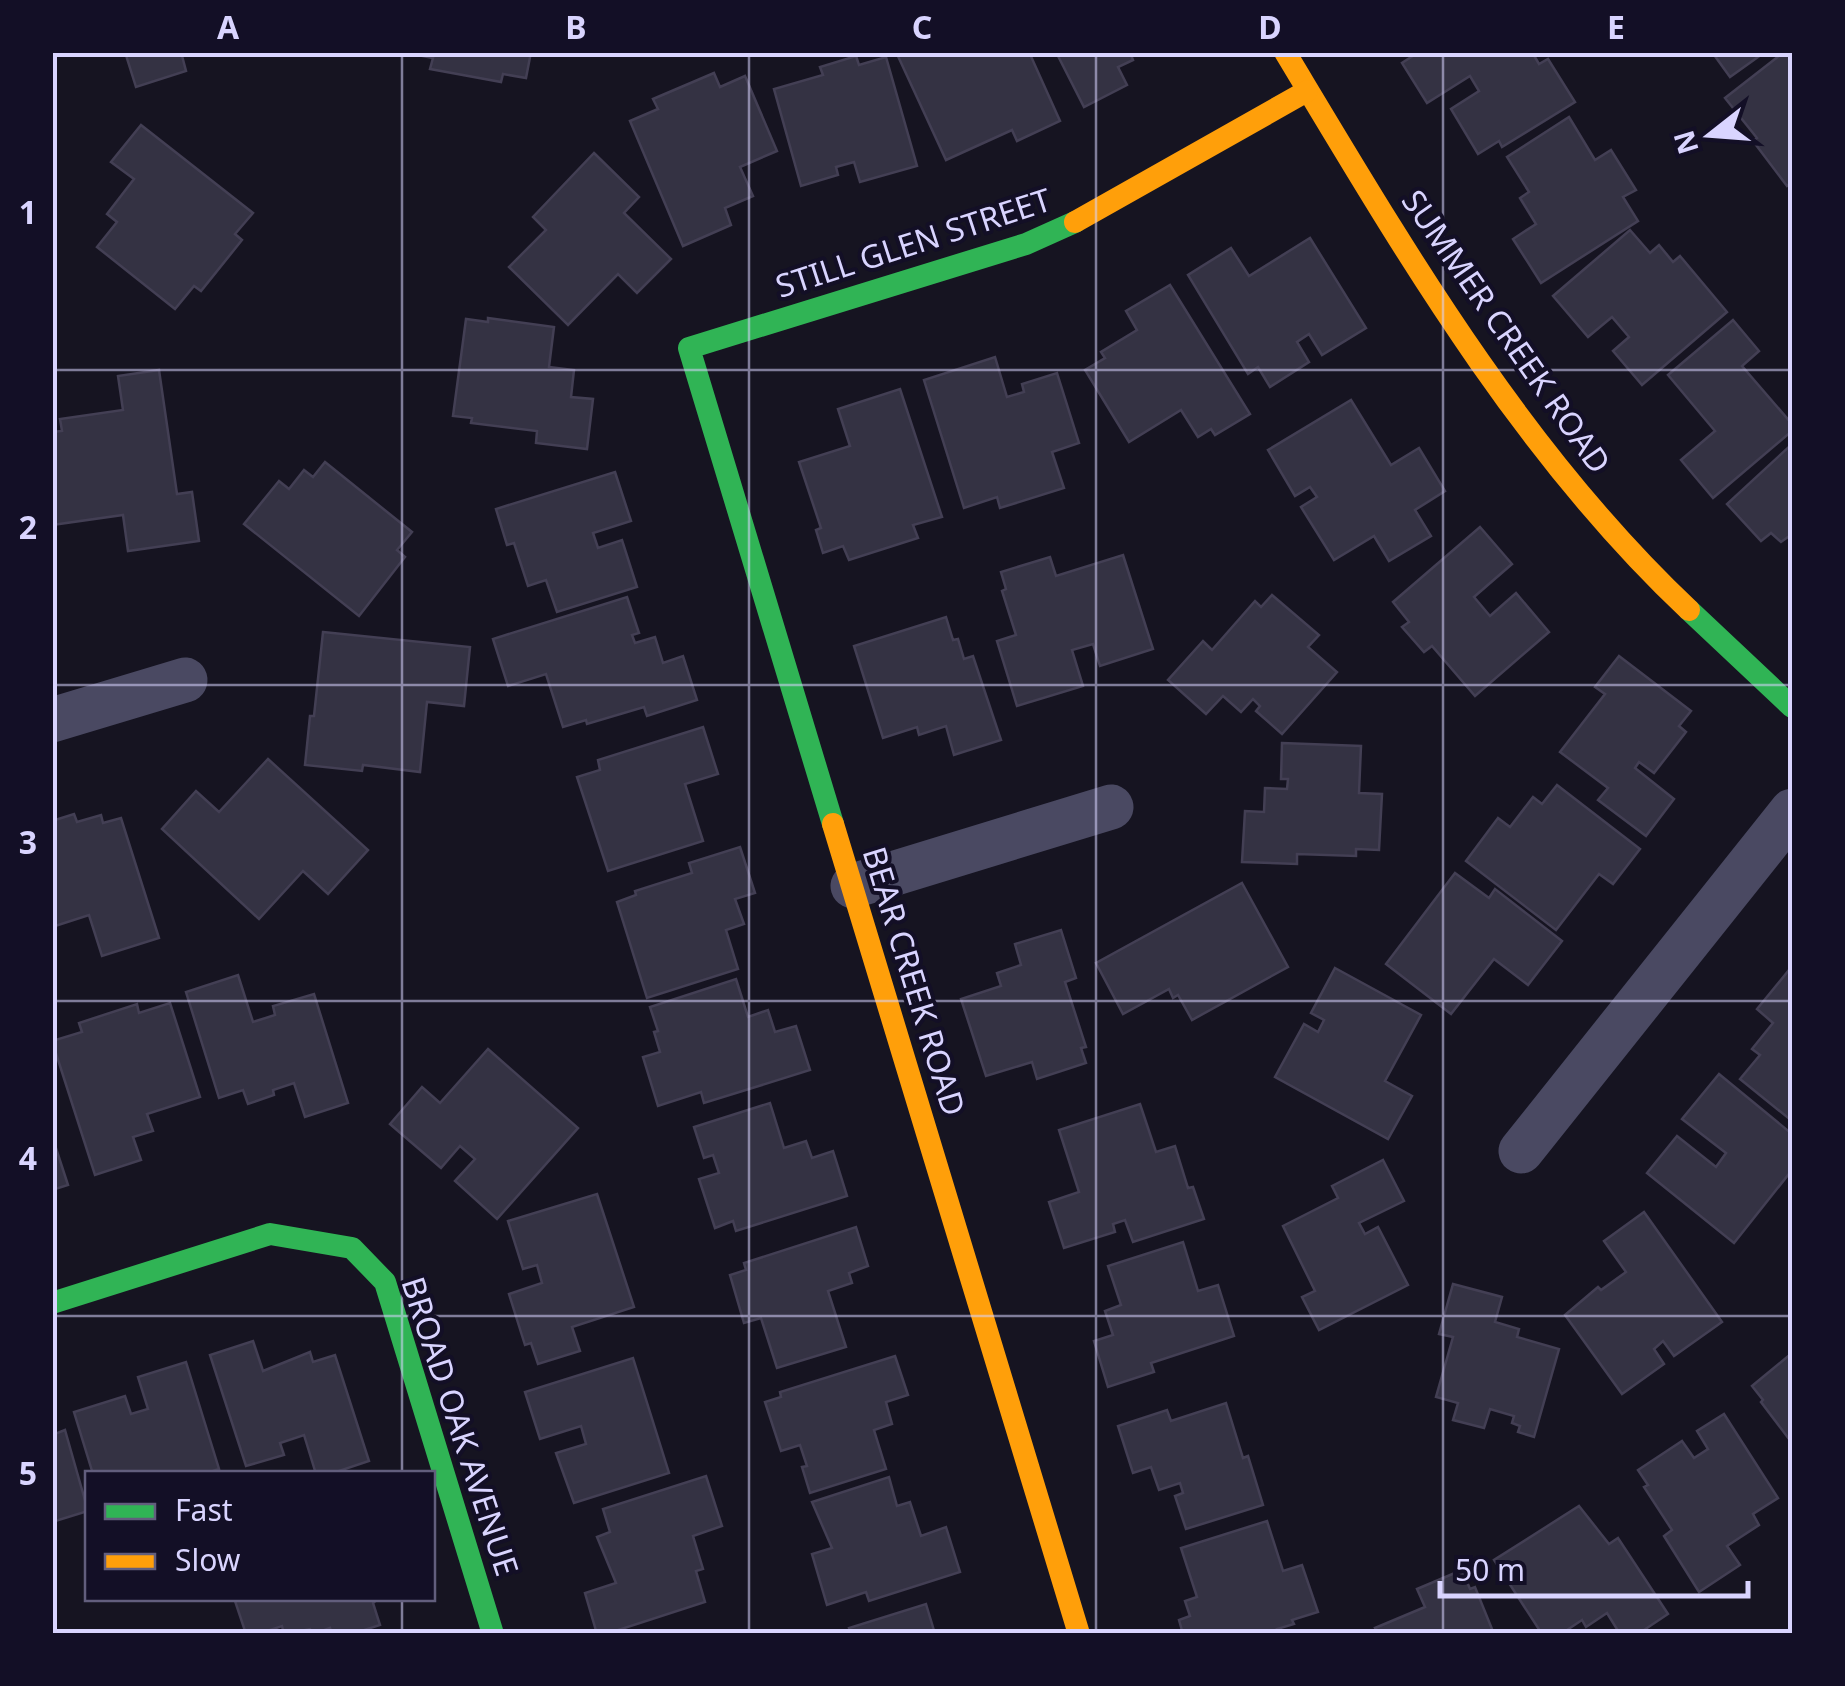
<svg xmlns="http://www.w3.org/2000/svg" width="1845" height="1686" viewBox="0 0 1845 1686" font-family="'Noto Sans',sans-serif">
<rect width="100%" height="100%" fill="#161421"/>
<g fill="#343243" stroke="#433f54" stroke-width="2.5">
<path d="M125,52h56l5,19 -50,16z"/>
<path d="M531,52l-5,26 -23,-4 -2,8 -71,-13 3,-11 -26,-5z"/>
<path d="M1029,52l31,69 -43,20 -5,-11 -66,30 -49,-106z"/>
<path d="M1056,52h74l3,8 -15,7 9,18 -43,22z"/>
<path d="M1419,52h113l7,12 9,-5 27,43 -73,45 -3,-6 -21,13 -27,-45 28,-18 -9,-15 -43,27 -25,-40z"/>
<path d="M1712,52h53l-35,25z"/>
<path d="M1784,52h8v130l-5,4 -34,-45 4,-3 -32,-40z"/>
<path d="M856,56l3,9 27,-8 31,109 -57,16 -6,-20 -18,5 2,8 -37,11 -27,-97 49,-14 -3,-8z"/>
<path d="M714,73l6,14 25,-11 32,75 -37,16 13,29 -28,12 6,17 -48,21 -53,-125 28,-12 -5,-10z"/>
<path d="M1569,117l26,43 16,-10 25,40 -13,7 15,24 -97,62 -28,-44 23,-15 -16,-26 9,-6 -22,-35z"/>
<path d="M141,125l112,88 -18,21 7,6 -41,51 -7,-5 -19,23 -78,-62 20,-25 -10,-8 27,-35 -23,-17z"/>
<path d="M594,153l45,44 -15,16 47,46 -34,34 -19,-19 -50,51 -59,-58 37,-37 -13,-13z"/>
<path d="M1630,230l20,23 9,-8 14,17 7,-6 47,56 -85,73 -29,-34 16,-14 -17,-20 -24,20 -35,-41z"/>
<path d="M1310,238l56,90 -44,27 -13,-21 -12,8 12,20 -39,25 -12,-20 -10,7 -60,-99 43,-27 18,28z"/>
<path d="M1170,285l80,129 -35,21 -4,-6 -13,8 -17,-27 -52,32 -44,-72 20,-12 -4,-6 36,-22 -11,-19z"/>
<path d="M488,318l66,9 -5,40 25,3 -3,27 22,2 -6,50 -51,-6 1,-12 -66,-8 1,-5 -19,-2 13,-97 22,3z"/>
<path d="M1733,320l26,31 -17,15 50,58v7l-79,67 -32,-38 34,-29 -47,-56z"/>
<path d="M995,357l12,40 17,-5 -2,-8 35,-11 22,70 -27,9 12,36 -64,20 -3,-11 -33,11 -40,-128z"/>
<path d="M159,370l18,124 15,-2 7,49 -71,10 -5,-36 -71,10v-93l10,-1 -2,-12 63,-9 -5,-34z"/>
<path d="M900,389l42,128 -29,8 5,13 -69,22 -6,-14 -20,7 -7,-23 5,-2 -22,-66 51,-16 -12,-37z"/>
<path d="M1351,400l40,65 28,-17 26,43 -30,19 16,26 -42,25 -15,-25 -40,24 -33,-53 16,-10 -7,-10 -15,9 -27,-46z"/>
<path d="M1792,444v98l-4,-5 -7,5 -10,-9 -10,8 -34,-37z"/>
<path d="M325,462l87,70 -15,18 8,7 -46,59 -115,-92 35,-43 10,8 15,-19 9,7z"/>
<path d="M615,472l16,49 -38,12 5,15 24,-8 15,47 -80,25 -11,-32 -18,6 -14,-43 -7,2 -11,-36z"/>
<path d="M1480,527l32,37 -38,33 16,19 26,-23 33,39 -74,64 -43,-50 -8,6 -22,-25 7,-5 -16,-20z"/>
<path d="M1123,555l30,94 -53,17 -7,-22 -21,6 11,36 -66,20 -20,-65 19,-6 -14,-44 4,-2 -5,-17 49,-15 6,19z"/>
<path d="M1272,595l47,40 -11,12 29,25 -55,62 -26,-23 4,-5 -7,-7 -12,13 -18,-16 -17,18 -38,-34 35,-39 9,9 43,-49 6,6z"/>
<path d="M627,597l12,36 -7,2 3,8 20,-6 8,26 20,-7 14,44 -50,16 -3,-9 -57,17 -1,-4 -23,7 -17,-53 -38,12 -15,-47z"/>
<path d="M946,617l7,23 5,-1 6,20 9,-3 28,84 -47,15 -8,-29 -27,9 -2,-8 -34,11 -29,-92z"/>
<path d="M323,632l147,15 -6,59 -37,-4 -7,70 -57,-7 -1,6 -57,-6 5,-49h4z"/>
<path d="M1619,656l72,55 -12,15 7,6 -32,41 -15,-11 -4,6 39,31 -28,37 -48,-36 10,-12 -48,-36 45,-58 -10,-7z"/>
<path d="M703,727l15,47 -33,10 18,57 -95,30 -31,-94 23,-7 -2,-10z"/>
<path d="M1282,743l79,3 -2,47 23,1 -3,56 -23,-1v7l-59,-2v10l-55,-2 3,-51 19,1 1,-24 22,1 1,-10h-7z"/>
<path d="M268,759l100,91 -40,44 -25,-23 -44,48 -97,-90 34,-38 23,21z"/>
<path d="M1557,785l83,64 -27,35 -14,-10 -43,56 -90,-69 32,-43 12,9 23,-30 9,7z"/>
<path d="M74,814l3,8 24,-7 2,8 18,-5 38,120 -57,18 -13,-41 -37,12v-106z"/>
<path d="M740,847l15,46 -20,6 9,25 -18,6 12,39 -91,29 -30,-96 19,-7 -1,-4 57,-18 -3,-10z"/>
<path d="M1455,873l34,25 6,-9 67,52 -34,44 -34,-26 -43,55 -65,-50z"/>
<path d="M1242,883l46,84 -96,53 -14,-25 -5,3 -4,-9 -46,25 -27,-51z"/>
<path d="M1061,930l15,48 -11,4 21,65 -5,1 5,15 -49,16 -5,-17 -46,14 -25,-77 40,-13 -4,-13 24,-8 -6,-21z"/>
<path d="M1335,968l86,47 -36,66 27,15 -24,43 -113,-62 29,-53 14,8 6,-12 -13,-7z"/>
<path d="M1789,970l3,2v149l-52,-42 20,-24 -8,-6 21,-26 -16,-14z"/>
<path d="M238,975l15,47 22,-7 -2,-9 41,-12 34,109 -43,14 -11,-34 -21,7 1,5 -26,9 -5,-14 -24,8 -33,-106z"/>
<path d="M736,979l12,38 20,-7 7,22 21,-6 14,44 -106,33 -3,-11 -43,14 -15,-49 17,-5 -6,-20 4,-1 -8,-24z"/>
<path d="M170,1003l30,94 -53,17 6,17 -20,6 8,23 -46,15 -43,-134 30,-9 -3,-9 58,-19 2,9z"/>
<path d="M488,1049l90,79 -81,91 -42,-38 20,-22 -15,-13 -19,22 -51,-44 32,-37 18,16z"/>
<path d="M1719,1074l73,60v36l-58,73 -87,-70 30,-37 39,31 10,-14 -44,-34z"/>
<path d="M770,1103l14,45 22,-7 6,17 21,-7 14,45 -111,35 -3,-10 -18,7 -16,-49 20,-6 -6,-18 -9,3 -10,-31z"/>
<path d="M1140,1104l16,48 19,-6 13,42 5,-1 11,32 -71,23 -8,-22 -12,4 2,8 -51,16 -15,-46 30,-10 -20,-62z"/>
<path d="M52,1136l16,49 -16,5z"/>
<path d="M1383,1160l21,41 -45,22 6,11 13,-7 30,58 -89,45 -17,-33 13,-6 -32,-65 55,-28 -6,-12z"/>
<path d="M597,1194l37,113 -62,20 8,24 -42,13 -7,-21 -6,2 -16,-51 33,-11 -5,-18 -14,4 -15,-48z"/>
<path d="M1644,1212l78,110 -48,34 -11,-15 -9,8 10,15 -42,30 -57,-79 33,-28 3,3 25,-18 -22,-31z"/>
<path d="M856,1227l12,39 -19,7 3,10 -24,8 18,56 -69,21 -16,-50 -17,5 -14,-48 16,-5 -2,-7z"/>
<path d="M1183,1242l15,49 20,-6 16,51 -83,27 3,9 -46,15 -14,-46 19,-6 -8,-24 16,-6 -13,-39z"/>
<path d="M1453,1284l49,13 -7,25 24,7 -2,8 42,12 -25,88 -16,-5 2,-6 -8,-3 2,-7 -24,-7 -6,19 -31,-8 5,-17 -22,-6 17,-60 -14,-3z"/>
<path d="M253,1341l10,30 47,-19 3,10 22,-7 34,106 -39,13h-14l-12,-39 -24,8 4,12 -38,11 -36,-111z"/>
<path d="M1792,1353v90l-31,-41 2,-2 -11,-14z"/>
<path d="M895,1356l13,39 -22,7 6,22 -18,6 12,39 -76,24 -8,-26 5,-1 -7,-21 -19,6 -16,-49 16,-5 -1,-5z"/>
<path d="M633,1358l36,115 -95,30 -18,-50 30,-9 -5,-18 -41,13 -15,-47z"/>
<path d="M186,1362l33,107 -15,5h-111l-19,-62 51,-16 6,18 17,-5 -10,-32z"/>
<path d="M1226,1403l17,55 5,-2 15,49 -77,24 -11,-33 8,-3 -3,-10 -21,7 -8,-23 -18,6 -15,-47 49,-16 4,11z"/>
<path d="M1724,1414l54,84 -25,16 6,11 -32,21 13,19 -41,27 -35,-56 8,-6 -28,-43 4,-2 -10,-15 44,-29 12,17 14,-9 -11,-18z"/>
<path d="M65,1430l23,81 -36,11v-87z"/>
<path d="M706,1476l16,50 -29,10 10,33 -7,2 9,31 -99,32h-9l-12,-41 31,-10 -19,-46 13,-5 -7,-23z"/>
<path d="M889,1477l8,29 13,-4 11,34 25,-9 14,45 -91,29 -3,-9 -39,13 -15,-51 20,-6 -20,-46z"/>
<path d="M1579,1506l30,38 9,-6 50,76 -30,20h-18l-13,-21 -21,14 -4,-7 -21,14h-19l-48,-74z"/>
<path d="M1267,1521l16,50 19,-6 16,47 -26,8 2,4 -17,5 2,5h-96l-4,-14 11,-4 -5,-15 12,-4 -16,-49z"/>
<path d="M1462,1570l8,19 5,-2 19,47h-116l-3,-6 50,-21 -8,-18z"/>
<path d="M234,1598h145l-6,5 7,22 -28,9h-20l-2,-6 -16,6 -4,-5 -26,5 -2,-8 -24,8h-12z"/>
<path d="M926,1604l9,30h-84l-2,-6z"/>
</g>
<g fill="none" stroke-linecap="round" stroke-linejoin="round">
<g stroke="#4a4962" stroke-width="45">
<path d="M52,720l133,-40"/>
<path d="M853,886l258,-79"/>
<path d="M1521,1151l271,-340"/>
</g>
<g stroke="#30b455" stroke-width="22">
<path d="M1689,610l103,97"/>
<path d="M833,824l-144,-476 337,-104 49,-22"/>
<path d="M52,1303l218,-69 82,14 33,34 108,352"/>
</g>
<g stroke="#ff9f0a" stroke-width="22">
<path d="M1285,52c118,196 236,400 404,558"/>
<path d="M1075,222l232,-131"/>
<path d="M833,824l246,810"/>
</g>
</g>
<path fill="none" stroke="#d9d4ff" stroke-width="2.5" stroke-opacity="0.55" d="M402,52v1422M749,52v1582M1096,52v1582M1443,52v1582M52,370h1740M52,685h1740M52,1001h1740M52,1316h1740M402,1598v36"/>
<g text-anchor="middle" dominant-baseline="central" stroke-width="8" stroke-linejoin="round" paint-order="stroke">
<g font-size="32" fill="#d9d4ff" stroke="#130f26">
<text transform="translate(913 242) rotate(-18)">STILL GLEN STREET</text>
<text transform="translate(1507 331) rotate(55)">SUMMER CREEK ROAD</text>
<text transform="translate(915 981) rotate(73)">BEAR CREEK ROAD</text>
<text transform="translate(461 1426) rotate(72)">BROAD OAK AVENUE</text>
</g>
</g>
<rect width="1845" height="1686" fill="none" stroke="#130f26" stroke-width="110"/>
<rect x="85" y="1471" width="350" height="130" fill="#130f26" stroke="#625e7d" stroke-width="2.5"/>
<rect x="105" y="1504" width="50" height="15" fill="#30b455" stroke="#625e7d" stroke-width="2.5"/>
<text x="175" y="1521" font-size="30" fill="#d9d4ff">Fast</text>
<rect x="105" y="1554" width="50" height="15" fill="#ff9f0a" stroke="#625e7d" stroke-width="2.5"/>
<text x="175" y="1571" font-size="30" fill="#d9d4ff">Slow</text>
<g transform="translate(1710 135) rotate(253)" stroke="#130f26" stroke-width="8" paint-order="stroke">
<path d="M0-8L18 38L0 25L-18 38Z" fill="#d9d4ff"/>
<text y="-15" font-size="28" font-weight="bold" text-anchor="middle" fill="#d9d4ff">N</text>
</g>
<path d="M1440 1581v15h308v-15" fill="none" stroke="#d9d4ff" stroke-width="5"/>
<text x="1455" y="1581" font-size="30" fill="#d9d4ff" stroke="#130f26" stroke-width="8" paint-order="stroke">50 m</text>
<rect x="55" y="55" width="1735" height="1576" fill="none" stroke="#d9d4ff" stroke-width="4"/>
<g font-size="32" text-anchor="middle" font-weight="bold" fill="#d9d4ff">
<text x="228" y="39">A</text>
<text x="576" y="39">B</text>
<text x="922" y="39">C</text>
<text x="1270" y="39">D</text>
<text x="1616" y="39">E</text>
<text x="28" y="224">1</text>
<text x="28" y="539">2</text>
<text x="28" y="854">3</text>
<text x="28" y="1170">4</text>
<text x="28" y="1485">5</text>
</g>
</svg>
